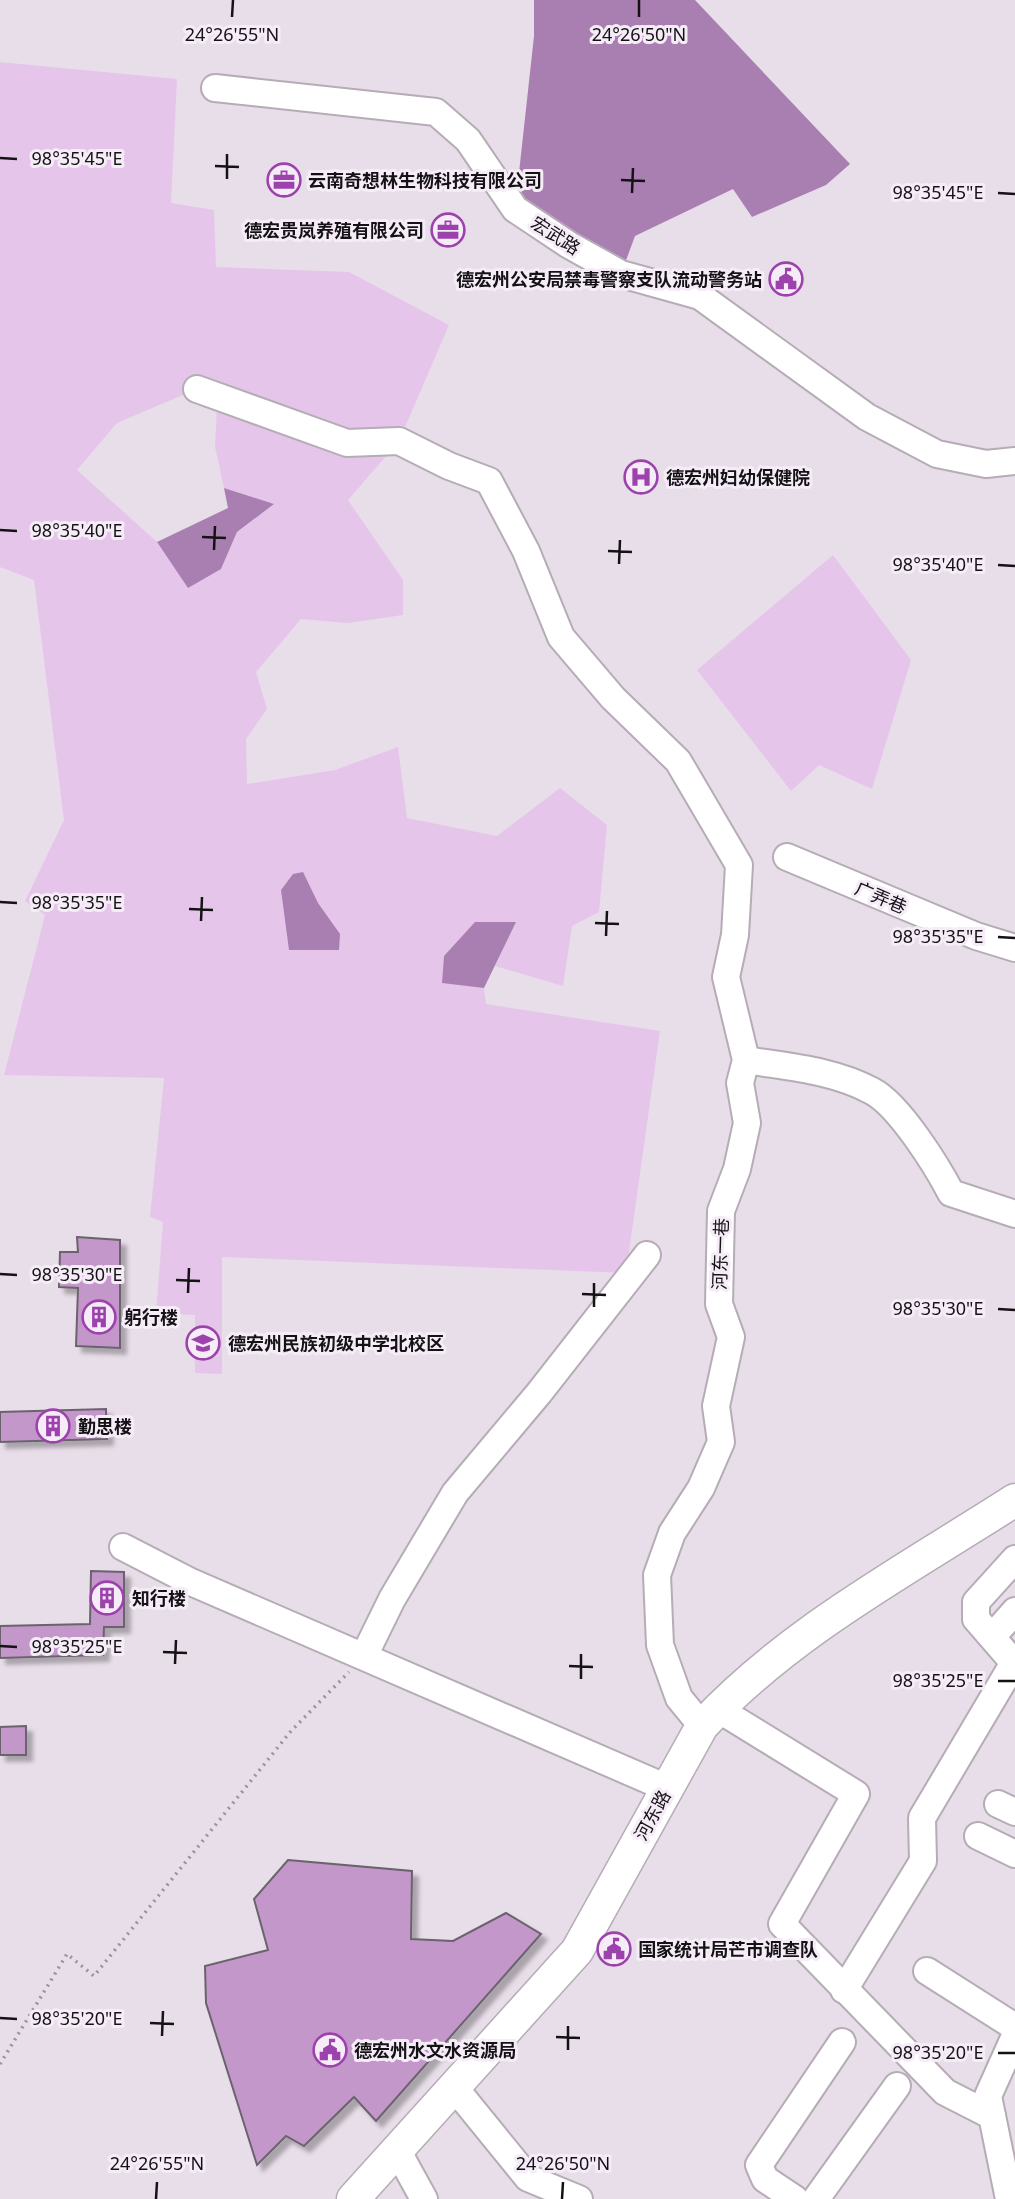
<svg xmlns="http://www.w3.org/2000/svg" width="1015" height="2199" viewBox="0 0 1015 2199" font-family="'Noto Sans','Noto Sans SC',sans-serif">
<defs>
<filter id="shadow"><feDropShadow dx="6" dy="6" stdDeviation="2" flood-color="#0004"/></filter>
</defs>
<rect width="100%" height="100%" fill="#e8dee9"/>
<g fill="#e5c6ea" fill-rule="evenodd">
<path d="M0,62l177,17 -6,124 43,7 2,57 133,5 100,53 -50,116 -51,59 55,80v35l-55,8 -47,-4 -45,53 11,37 -21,30 1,45 88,-14 63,-23 9,71 90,18 63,-48 47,37 -8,87 -27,14 -9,60 -68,-20 20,-44 -41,1 -32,59 42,6 2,16 174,27 -34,242 -404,-16v117l-27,-1v-58l-39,-2 7,-91 -13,-5 14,-139 -160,-3 41,-160 -20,-14 39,-81 -30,-240 -34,-13zM197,389l20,18 -2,40 9,41 50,16 -37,28 -16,37 -33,18 -31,-45 -80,-72 40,-47z"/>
<path d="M833,555l78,105 -39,129 -53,-24 -28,26 -94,-121z"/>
</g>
<g fill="#a97fb1">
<path d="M534,0h161l155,164 -24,21 -74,32 -19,-28 -98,47 -14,38 -106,-65 19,-173z"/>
<path d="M224,488l50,16 -37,28 -16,37 -33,19 -31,-46 71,-34z"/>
<path d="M303,872l15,31 22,31 -1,16h-50l-8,-60 12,-16z"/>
<path d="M475,922h41l-32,66 -42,-5 2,-27z"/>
</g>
<g fill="#c397ca" stroke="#6b636d" stroke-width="2" filter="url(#shadow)">
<path d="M77,1237l43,3v108l-44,-2 2,-58 -19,-1 1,-35h18z"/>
<path d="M106,1409l1,30 -107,3v-30z"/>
<path d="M91,1571l33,1v55h-20l-1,28 -103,3v-32l90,-2z"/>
<path d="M26,1726v29h-26v-28z"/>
<path d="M288,1860l124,11 -1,68 42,2 53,-28 35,21 -165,187 -22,-24 -50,49 -18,-10 -29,29 -51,-162 -1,-37 63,-16 -14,-51z"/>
</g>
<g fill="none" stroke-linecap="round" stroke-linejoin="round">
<defs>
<g id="minor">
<path d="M215,88l221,24 32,28 47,69 54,36 52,29 79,22 167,121 70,37 49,10 29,-3"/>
<path d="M197,389l150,54 52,-2 50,25 40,15 37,70 35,86 52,61 65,63 61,104 -4,70 -9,42 20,83 -6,23 7,40 -10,46 -16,42 -2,93 12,33 -15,69 5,36 -20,46 -29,45 -15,42 3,70 19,53 23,28"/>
<path d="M787,857l189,79 39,12"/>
<path d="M746,1060c42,7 87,10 126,31 27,14 65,75 79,102l64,21"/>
<path d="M123,1547l68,35 476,206"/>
<path d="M1015,1559l-39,43v17l39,45"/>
<path d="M992,1637l23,-26"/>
<path d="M364,1656l28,-57 63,-106 84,-100 108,-138"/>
<path d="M718,1709l138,85 -74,130 163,168 47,24"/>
<path d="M998,1804l17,8"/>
<path d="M978,1836l37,18"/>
<path d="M927,1971l88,56"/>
<path d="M844,1990l79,-129 -1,-43 93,-157"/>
<path d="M454,2087l74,91 51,21"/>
<path d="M397,2150l27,49"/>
<path d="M795,2199l-30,-20 -6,-14 83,-123"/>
<path d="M816,2199l81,-113"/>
<path d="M1009,2199l-21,-103 27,-60"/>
</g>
<path id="major" d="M353,2199l224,-248 125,-225c87,-94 206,-157 313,-226"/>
</defs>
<use href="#minor" stroke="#b5acb6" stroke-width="30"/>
<use href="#major" stroke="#b5acb6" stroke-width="35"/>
<path stroke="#9a939b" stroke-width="3.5" stroke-dasharray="2 5" stroke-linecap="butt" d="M0,2064l67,-110 27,22 197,-245 58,-59"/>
<use href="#minor" stroke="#fff" stroke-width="26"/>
<use href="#major" stroke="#fff" stroke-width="32"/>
</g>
<path fill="none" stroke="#151216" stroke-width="2.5" d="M232,17l1,-17M639,17v-17M0,158l17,1M215,166l24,1M227,179v-25M621,180l24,1M632,193l1,-25M998,193l17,1M0,530l17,1M202,537l24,1M214,550l1,-24M608,551l24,1M619,564l1,-24M998,565l17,1M0,902l17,1M189,909l24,1M201,921l1,-24M595,923l24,1M606,936l1,-25M998,937l17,1M0,1274l17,1M176,1280l24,1M188,1293l1,-25M582,1294l24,1M594,1307v-24M998,1309l17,1M0,1646l17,1M163,1652l24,1M175,1664l1,-24M569,1666l24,1M581,1679v-25M998,1681h17M0,2018l17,1M150,2023l24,1M162,2036l1,-25M556,2037l24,1M568,2050v-24M998,2053h17M156,2199l1,-17M562,2199l1,-17"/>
<defs>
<symbol id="office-ring" viewBox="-11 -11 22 22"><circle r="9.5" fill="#f5ecf7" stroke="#9d42ad" stroke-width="1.5"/><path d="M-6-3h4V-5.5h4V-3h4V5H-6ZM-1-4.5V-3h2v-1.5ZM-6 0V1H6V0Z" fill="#9d42ad"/></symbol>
<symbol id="civic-ring" viewBox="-11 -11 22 22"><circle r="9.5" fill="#f5ecf7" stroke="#9d42ad" stroke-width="1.5"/><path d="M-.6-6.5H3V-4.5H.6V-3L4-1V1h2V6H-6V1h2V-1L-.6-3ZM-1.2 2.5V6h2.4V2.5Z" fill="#9d42ad"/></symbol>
<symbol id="hospital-ring" viewBox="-11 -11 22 22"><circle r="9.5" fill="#f5ecf7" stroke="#9d42ad" stroke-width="1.5"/><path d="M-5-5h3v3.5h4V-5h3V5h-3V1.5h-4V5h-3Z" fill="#9d42ad"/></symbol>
<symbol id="building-ring" viewBox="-11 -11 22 22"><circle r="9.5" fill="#f5ecf7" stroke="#9d42ad" stroke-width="1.5"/><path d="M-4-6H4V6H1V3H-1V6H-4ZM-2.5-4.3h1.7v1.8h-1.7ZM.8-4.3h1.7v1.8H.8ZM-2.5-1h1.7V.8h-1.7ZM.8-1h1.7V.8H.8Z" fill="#9d42ad"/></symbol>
<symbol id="school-ring" viewBox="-11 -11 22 22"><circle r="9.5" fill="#f5ecf7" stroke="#9d42ad" stroke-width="1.5"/><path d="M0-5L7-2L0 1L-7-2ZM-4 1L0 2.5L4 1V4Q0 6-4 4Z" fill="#9d42ad"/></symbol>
</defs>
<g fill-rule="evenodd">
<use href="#office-ring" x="265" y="161" width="38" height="38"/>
<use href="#office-ring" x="429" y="211" width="38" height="38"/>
<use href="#civic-ring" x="767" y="260" width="38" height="38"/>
<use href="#hospital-ring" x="622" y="458" width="38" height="38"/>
<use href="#building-ring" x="80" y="1298" width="38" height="38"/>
<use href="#school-ring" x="184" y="1324" width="38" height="38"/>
<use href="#building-ring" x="34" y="1407" width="38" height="38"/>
<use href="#building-ring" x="88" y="1579" width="38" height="38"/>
<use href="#civic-ring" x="595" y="1930" width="38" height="38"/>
<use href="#civic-ring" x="311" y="2031" width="38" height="38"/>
</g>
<g text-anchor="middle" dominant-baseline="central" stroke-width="6" stroke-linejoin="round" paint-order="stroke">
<g font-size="18" font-weight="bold" fill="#151216" stroke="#f5ecf7" text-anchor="start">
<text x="308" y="180">云南奇想林生物科技有限公司</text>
<text x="424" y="230" text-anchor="end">德宏贵岚养殖有限公司</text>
<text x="762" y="279" text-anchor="end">德宏州公安局禁毒警察支队流动警务站</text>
<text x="666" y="477">德宏州妇幼保健院</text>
<text x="124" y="1317">躬行楼</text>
<text x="228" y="1343">德宏州民族初级中学北校区</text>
<text x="78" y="1426">勤思楼</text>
<text x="132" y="1598">知行楼</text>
<text x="638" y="1949">国家统计局芒市调查队</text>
<text x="354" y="2050">德宏州水文水资源局</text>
</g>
<g font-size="18" fill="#151216" stroke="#f5ecf7">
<text transform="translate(556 235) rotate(33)">宏武路</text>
<text transform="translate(881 897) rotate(23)">广弄巷</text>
<text transform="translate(720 1254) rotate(-88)">河东一巷</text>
<text transform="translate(652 1815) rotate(-61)">河东路</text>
</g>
</g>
<g font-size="18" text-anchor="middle" fill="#151216" stroke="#f5ecf7" stroke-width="6" stroke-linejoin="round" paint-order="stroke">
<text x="232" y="41">24°26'55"N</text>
<text x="639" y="41">24°26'50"N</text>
<text x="77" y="165">98°35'45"E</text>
<text x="938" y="199">98°35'45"E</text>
<text x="77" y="537">98°35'40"E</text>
<text x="938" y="571">98°35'40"E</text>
<text x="77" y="909">98°35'35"E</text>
<text x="938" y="943">98°35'35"E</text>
<text x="77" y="1281">98°35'30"E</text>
<text x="938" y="1315">98°35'30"E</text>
<text x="77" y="1653">98°35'25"E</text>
<text x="938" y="1687">98°35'25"E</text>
<text x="77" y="2025">98°35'20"E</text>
<text x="938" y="2059">98°35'20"E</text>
<text x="157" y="2170">24°26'55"N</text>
<text x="563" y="2170">24°26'50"N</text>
</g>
</svg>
